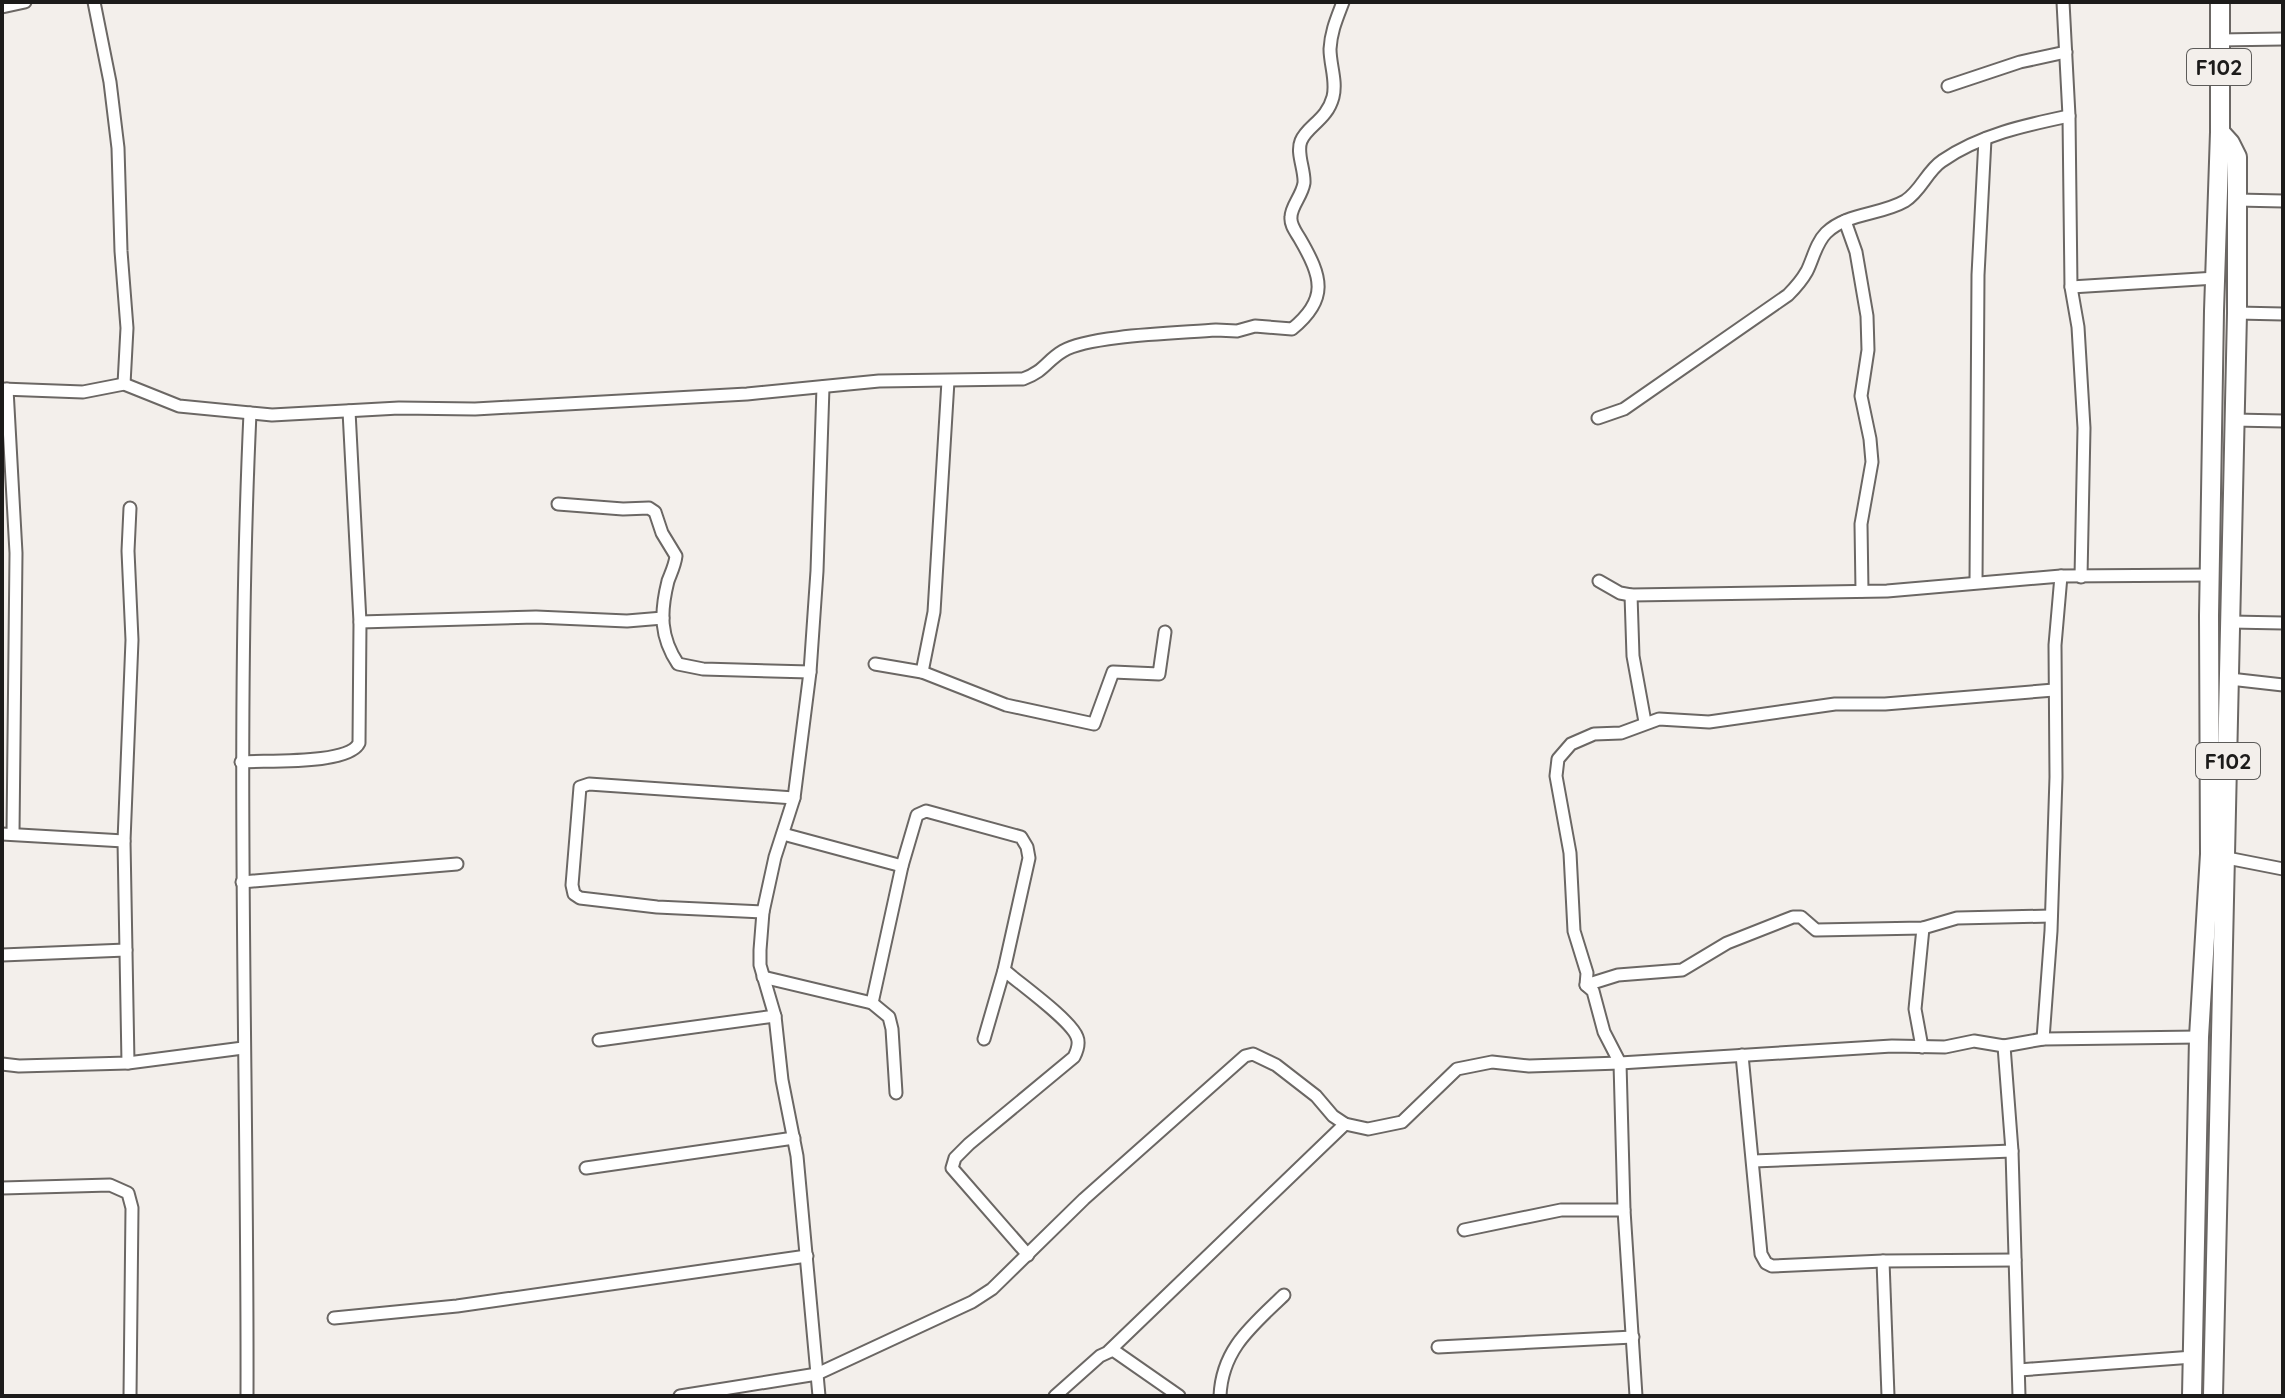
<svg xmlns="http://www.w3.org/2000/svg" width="2285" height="1398" viewBox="0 0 2285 1398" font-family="Quicksand,sans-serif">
<rect width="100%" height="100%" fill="#f3efeb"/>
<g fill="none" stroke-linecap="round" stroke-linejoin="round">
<defs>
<g id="street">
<path d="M94,2l16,80 8,66 3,103 6,77 -3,56"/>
<path d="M2063,2l6,114 2,171 7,40 6,101 -3,149"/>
<path d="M2,7l23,-5"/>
<path d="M2219,40l64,-1"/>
<path d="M1948,86l72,-24 46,-10"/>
<path d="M2237,200l46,1"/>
<path d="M1845,221l11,31 11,64 1,34 -7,46 9,43 2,23 -11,62 1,67"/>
<path d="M2071,287l145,-9"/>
<path d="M2237,313l46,1"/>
<path d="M2,389l81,3 41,-8 55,22 93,9 127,-7 76,1 272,-15 132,-13 144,-2c22,-8 23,-18 40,-28 26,-16 119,-18 153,-21l21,1 18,-5 37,3c37,-30 30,-52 8,-90 -4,-7 -10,-14 -9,-22 0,-11 11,-21 13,-34 1,-13 -8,-30 -3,-42 6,-15 26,-21 32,-44 4,-16 -3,-32 -3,-48 1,-18 7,-31 13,-47"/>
<path d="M7,389l9,164 -3,281"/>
<path d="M1598,418l26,-9 164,-114c7,-7 14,-15 19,-24 6,-12 9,-28 19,-38 20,-20 55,-18 79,-32 16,-10 22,-30 37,-40 37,-26 84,-36 127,-45"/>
<path d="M2234,420l49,1"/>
<path d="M558,504l65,5 26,-1 6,4 7,21 14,23c-1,9 -5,17 -8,25 -8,32 -8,56 10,83l25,5 107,3"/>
<path d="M1599,581l21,12 11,2 256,-4 174,-15 150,-1"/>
<path d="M1976,582l2,-307 7,-136"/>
<path d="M1631,595l2,61 12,66"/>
<path d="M360,622l176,-5 91,4 36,-3"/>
<path d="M2231,622l52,1"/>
<path d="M875,664l47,8 84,33 88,19 19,-52 46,2 6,-42"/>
<path d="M922,672l12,-60 14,-231"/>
<path d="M2230,679l53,6"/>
<path d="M241,762c24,-2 108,3 118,-19l1,-121 -11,-211"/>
<path d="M2,834l122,7"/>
<path d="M783,834l119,32"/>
<path d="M2222,857l61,12"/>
<path d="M242,882l215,-18"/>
<path d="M763,912l-106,-5 -77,-9 -6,-4 -2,-9 8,-98 9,-3 205,14"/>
<path d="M2,955l124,-5"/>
<path d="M1004,970c16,14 67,50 73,67 3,7 0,14 -3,20l-105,87 -14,14 -3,10 76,87"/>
<path d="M763,977l109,26 30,-137 15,-51 9,-4 95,26 6,10 2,11 -25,112 -20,69"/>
<path d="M1586,985l32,-10 64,-5 45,-27 66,-26h8l15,13 107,-2 34,-10 94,-2"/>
<path d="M872,1003l17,14 3,12 4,64"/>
<path d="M2043,1039l8,-108 5,-154 -1,-132 6,-69"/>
<path d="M599,1040l176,-24"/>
<path d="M2004,1046l8,105 7,245"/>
<path d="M1922,1047l-7,-38 8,-81"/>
<path d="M1742,1055l19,199 5,9 6,3 111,-5 132,-1"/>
<path d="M128,1063l-4,-222 8,-201 -4,-89 2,-43"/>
<path d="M2,1064l17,2 109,-3 115,-15"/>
<path d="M1753,1161l259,-10"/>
<path d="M586,1168l208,-30"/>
<path d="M2,1188l108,-3 18,8 4,15 -2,188"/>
<path d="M1464,1230l97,-20h63"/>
<path d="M1883,1261l5,135"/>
<path d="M334,1318l123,-12 350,-50"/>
<path d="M1438,1347l195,-10"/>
<path d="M1109,1351l236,-227"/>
<path d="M2019,1370l174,-13"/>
<path d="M247,1396c1,-328 -12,-655 3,-983"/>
<path d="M680,1396l137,-22 155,-72 20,-13 92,-90 161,-143 8,-2 23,11 40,31 17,20 12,8 23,5 34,-7 55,-53 35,-7 37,4 91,-3 272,-17 53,1 29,-6 30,5 39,-7 156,-2"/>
<path d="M819,1396l-22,-240 -15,-76 -7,-64 -15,-51v-15l3,-38 12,-55 19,-59 16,-126 7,-101 6,-184"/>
<path d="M1055,1396l45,-40 13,-6 66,46"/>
<path d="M1220,1396c2,-47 32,-70 64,-101"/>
<path d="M1636,1396l-12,-186 -4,-147 -16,-31 -11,-41 -7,-6 1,-12 -13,-42 -4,-78 -14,-77 2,-17 13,-15 23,-10 27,-1 38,-14 50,3 126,-18h50l169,-14"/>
</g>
<g id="primary">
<path d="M2192,1396l7,-359 11,-183 -1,-238 5,-305 6,-179v-130"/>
<path d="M2213,1396l24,-1083v-156l-7,-14 -10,-11"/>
</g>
</defs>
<use href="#street" stroke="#6b6764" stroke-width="15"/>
<use href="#primary" stroke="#6b6764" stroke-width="22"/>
<use href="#street" stroke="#fff" stroke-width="11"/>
<use href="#primary" stroke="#fff" stroke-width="18"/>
</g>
<g text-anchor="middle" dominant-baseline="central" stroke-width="8" stroke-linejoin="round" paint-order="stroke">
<g fill="#f3efeb" stroke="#5c5b59" stroke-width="2">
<rect x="2187" y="49" width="64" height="36" rx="6"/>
<rect x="2196" y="743" width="64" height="36" rx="6"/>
</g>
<g font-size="22" font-weight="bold" fill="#1c1b1a">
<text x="2219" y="67">F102</text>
<text x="2228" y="761">F102</text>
</g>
</g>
<rect width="2285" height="1398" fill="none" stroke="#1c1b1a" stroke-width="8"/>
</svg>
